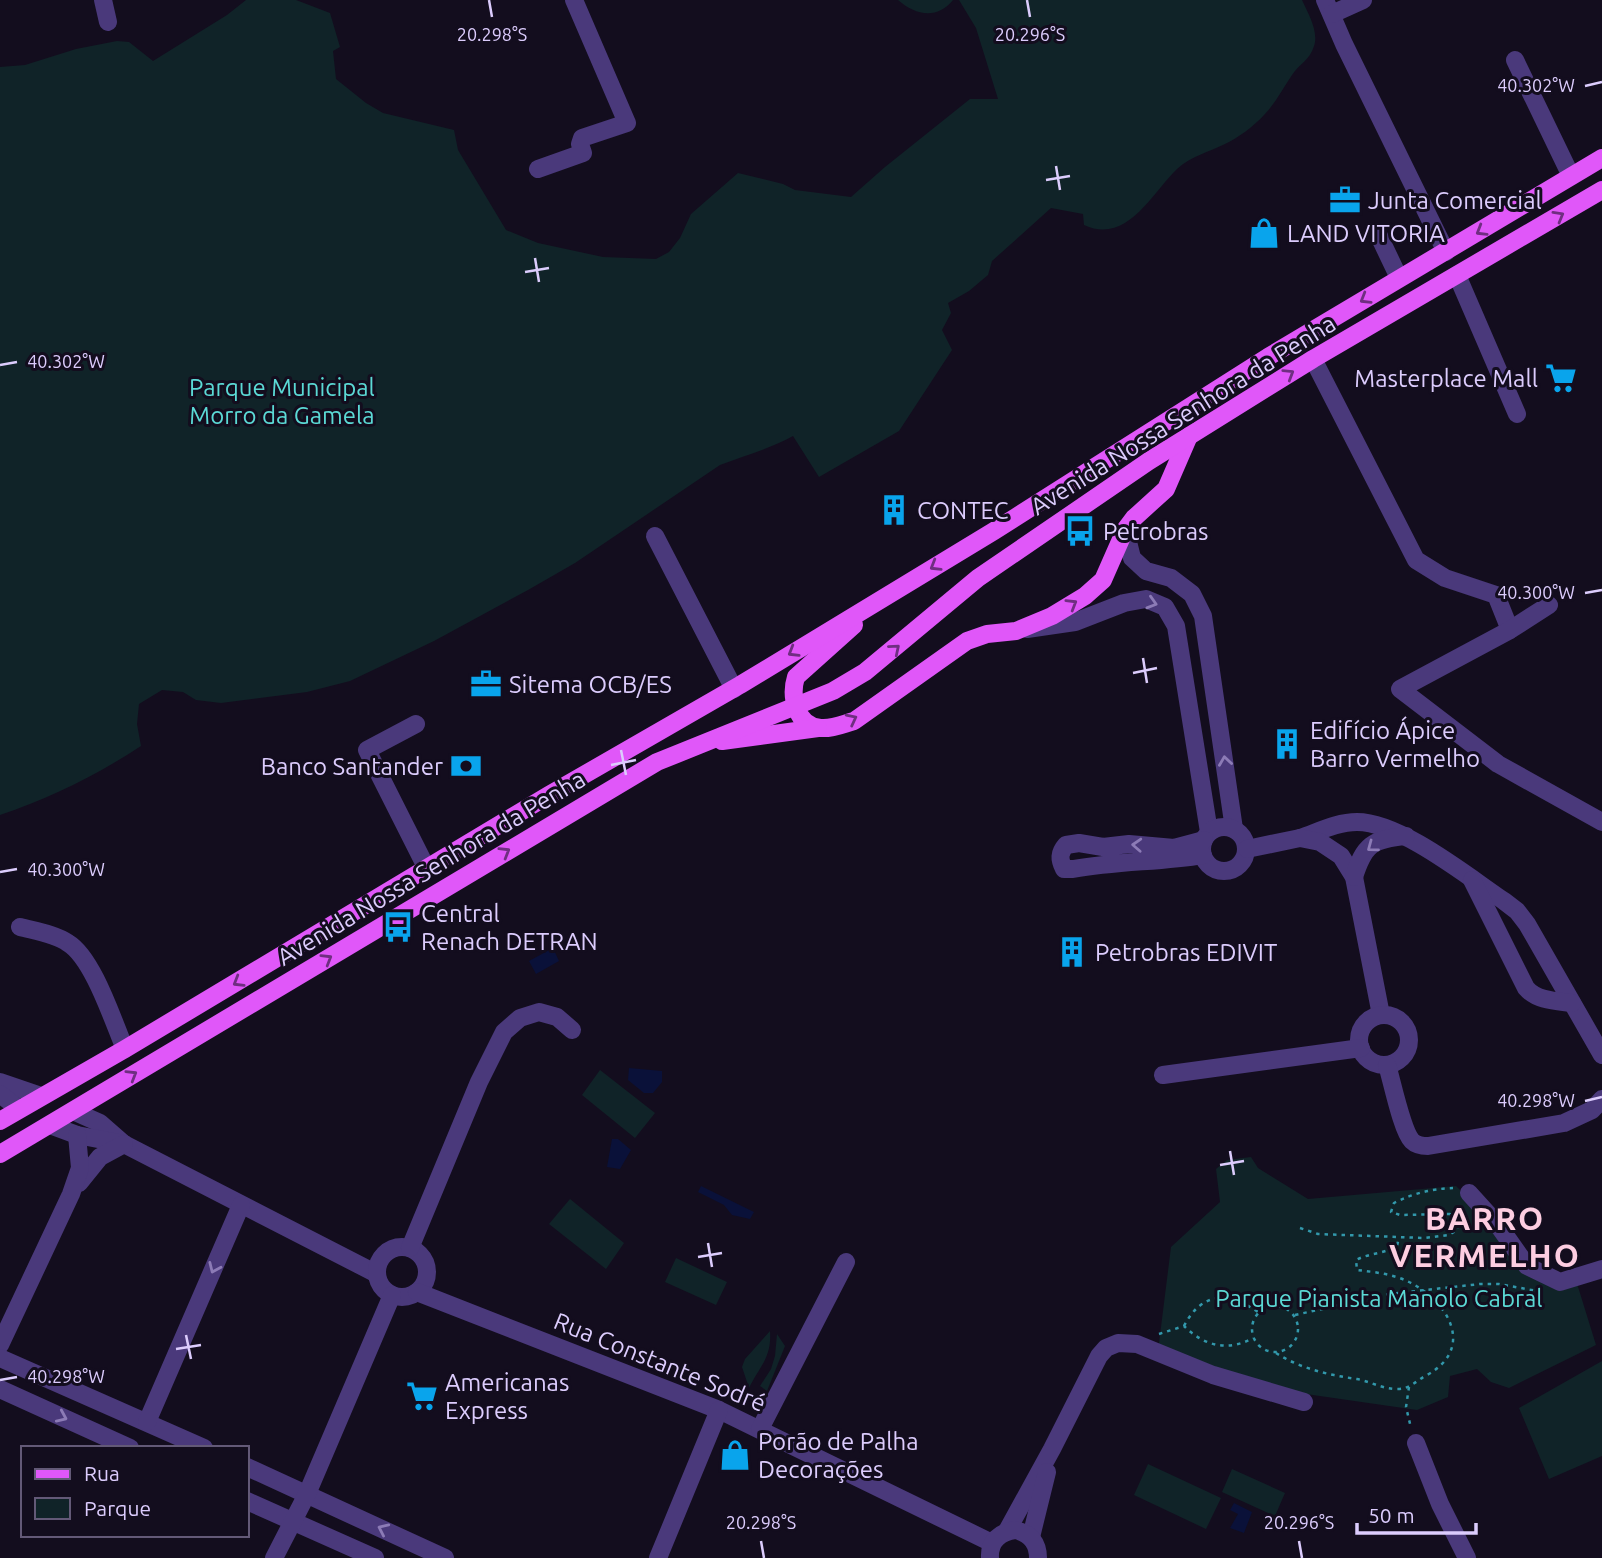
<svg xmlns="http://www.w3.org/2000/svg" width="1602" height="1558" viewBox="0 0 1602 1558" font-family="Ubuntu,sans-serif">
<rect width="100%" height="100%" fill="#130d1e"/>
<g fill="#102328">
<path d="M246,0h50l34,13 10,34 -7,4 3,28 30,24 17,10 71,17 4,20 48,80 32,13 65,14 53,2 13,-7 11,-14 11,-24 47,-41 45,11 12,6 56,7 34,-30 85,-68h28l-22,-71 -17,-28h343c6,13 17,32 12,46 -4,14 -15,18 -22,29 -9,13 -17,29 -28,40 -10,11 -26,23 -39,29 -16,8 -34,12 -48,25 -25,24 -50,76 -93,56l-1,-11 -32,-6 -59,53 -4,14 -19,16 -21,12 3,10 -9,17 10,20 -53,81 -80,46 -26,-41c-23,13 -48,19 -73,29l-145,98 -47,27 -94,51 -84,40 -43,11 -86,11 -25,-3 -13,-8 -21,-2 -23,14 -2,20 4,22c-44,29 -91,52 -141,69v-748l25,-2 51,-16 41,-8 12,1 24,19 74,-46z"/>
<path d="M898,0h55c-16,20 -38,15 -55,0z"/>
<path d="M600,1070l55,43 -20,25 -53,-43z"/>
<path d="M1251,1157l7,11 50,31 148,-13 88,87 31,4 21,68 -87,43 -18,-6 -14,-13 -27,7 -2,21 -31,13 -111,-16 -148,-43 13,-104 49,-45 -4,-33 11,-9z"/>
<path d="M570,1199l54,44 -18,26 -57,-45z"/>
<path d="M676,1258l51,24 -11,23 -51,-23z"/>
<path d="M770,1331c2,27 -11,36 -21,57l-7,-21 3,-8z"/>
<path d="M777,1334l8,12 -18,45 -7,-5 11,-17 4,-13z"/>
<path d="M1602,1361v95l-53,23 -30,-71z"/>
<path d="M1148,1464l73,34 -15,31 -72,-34z"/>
<path d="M1232,1469l53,24 -10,23 -53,-24z"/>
</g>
<g fill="#0a1139">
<path d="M553,948l6,13 -23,13 -7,-13z"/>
<path d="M629,1068l33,3v11l-9,11h-9l-16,-13z"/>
<path d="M612,1139h6l13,11 -11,19 -13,-2z"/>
<path d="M701,1186l53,26 -4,7 -18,-4 -8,-10 -26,-13z"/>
<path d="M1234,1503l18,9 -8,21 -14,-5 8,-14 -8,-4z"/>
</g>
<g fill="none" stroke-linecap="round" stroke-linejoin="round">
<g stroke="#3298ab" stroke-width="2.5" stroke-dasharray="3.5 5" stroke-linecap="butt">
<path d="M1300,1228l18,6 106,4 25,-3 8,-5 1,-7 -8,-9 -50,1 -9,-3 3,-9c20,-10 37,-14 59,-15"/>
<circle cx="1275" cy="1329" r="23"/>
<path d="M1295,1315l94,-21 91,-10h19l38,7"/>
<path d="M1184,1326c18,-35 45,-34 74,-14"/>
<path d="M1159,1334l25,-8c20,20 44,26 69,12"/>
<path d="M1276,1353c25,16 53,22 81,26 15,3 25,10 41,10 12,0 19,-9 29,-14 49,-27 21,-74 -18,-93 -16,-8 -35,-10 -52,-12l-1,-10c13,-7 28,-6 41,-14l2,-9"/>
<path d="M1409,1387l-3,20 5,21"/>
</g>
<g stroke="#4a397b" stroke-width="18">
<path d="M103,0l5,22"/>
<path d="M1325,0l19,44 102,208"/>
<path d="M1332,14l31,-14"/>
<path d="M1515,60l56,116"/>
<path d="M538,169l45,-16 -3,-9 2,-6 45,-15 -53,-123"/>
<path d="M1379,236l20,42"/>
<path d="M1457,275l60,139"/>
<path d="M1313,359l103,201 29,18 51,17 14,35"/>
<path d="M1125,530l7,28 14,13 25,7 21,16 11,22 31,213"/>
<path d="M655,536l79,153"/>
<path d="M1549,605l-39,25 -110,59 98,75 104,58"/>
<path d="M1027,629l48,-7 49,-19 22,-4 19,8 11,19 33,206"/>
<path d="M416,724l-49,26 60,119"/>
<circle cx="1224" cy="849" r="22"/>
<path d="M1300,838c18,-6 37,-16 57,-16 43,0 110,54 147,79l13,10 10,13 75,131"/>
<path d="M1247,849l53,-11 20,4 21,14 13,21 27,138"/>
<path d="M1203,855c-43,7 -86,6 -130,14h-9c-5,-10 -5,-16 2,-24l13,-2 24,4 26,-3 45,4 30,-8"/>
<path d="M1354,877c10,-32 18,-38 52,-41"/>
<path d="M1472,880l54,108c11,13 30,13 46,15"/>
<path d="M20,927c15,4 35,7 48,16 25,15 45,78 57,106"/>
<circle cx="1384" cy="1040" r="25"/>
<path d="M1387,1065c5,16 15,66 25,76 4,4 10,5 16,5l136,-23 28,-13 10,-11"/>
<path d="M1163,1075l198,-27"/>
<path d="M0,1082l41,14"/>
<path d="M0,1094l19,15"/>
<path d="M73,1111l27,12 24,21 253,130"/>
<path d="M50,1125l27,10 47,9"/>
<path d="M79,1183l21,-26 24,-13"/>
<path d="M1469,1193l29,32 29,41 33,16 42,-13"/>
<circle cx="402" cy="1272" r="25"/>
<path d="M410,1248l69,-166 25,-50 16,-14 19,-6 18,5 15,13"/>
<path d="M417,1292l302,118 273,133"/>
<path d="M0,1345l71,-151 9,-26 -3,-33"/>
<path d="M0,1358l204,90"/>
<path d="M0,1389l130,59"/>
<path d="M147,1422l94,-217"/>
<path d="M760,1429l86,-167"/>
<path d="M1416,1443l24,61 27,54"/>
<path d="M247,1467l198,91"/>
<path d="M247,1501l128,57"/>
<path d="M1007,1531l45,-82 47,-93 7,-8 12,-5 19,1 76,31 91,27"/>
<path d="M1031,1537l16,-65"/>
<path d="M274,1558l33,-64 85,-199"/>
<path d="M658,1558l61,-148"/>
<path d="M990,1558c-1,-17 10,-26 25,-28 15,3 23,13 23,28"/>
</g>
<g stroke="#e057f9" stroke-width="18">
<path d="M854,625l-58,52c-6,19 0,50 25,51 12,1 22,-4 33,-7l113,-80 20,-7 29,-3 36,-15 33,-20 18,-16 22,-50 9,-12 32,-29 23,-53"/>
<path d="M722,741l96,-13"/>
<path d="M0,1121l125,-72 424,-254 191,-110 254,-154 274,-174 334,-199"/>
<path d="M0,1154l657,-392 176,-71 32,-19 113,-94 171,-117 164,-102 289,-169"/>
</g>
</g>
<defs><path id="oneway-chevron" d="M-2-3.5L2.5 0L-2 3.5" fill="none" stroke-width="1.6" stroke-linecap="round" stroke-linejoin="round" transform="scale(1.75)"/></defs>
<g stroke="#6f2e81">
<use href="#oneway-chevron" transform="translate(1559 216) rotate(-30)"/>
<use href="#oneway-chevron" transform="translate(1481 231) rotate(149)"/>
<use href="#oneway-chevron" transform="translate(1365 299) rotate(149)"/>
<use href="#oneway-chevron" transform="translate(1289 374) rotate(-32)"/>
<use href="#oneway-chevron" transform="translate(935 566) rotate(149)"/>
<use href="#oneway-chevron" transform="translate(1072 604) rotate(-31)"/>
<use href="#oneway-chevron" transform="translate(895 649) rotate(-40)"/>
<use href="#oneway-chevron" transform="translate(793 652) rotate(149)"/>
<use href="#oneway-chevron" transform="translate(852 719) rotate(-27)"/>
<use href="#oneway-chevron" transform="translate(505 852) rotate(-31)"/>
<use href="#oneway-chevron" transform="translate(327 959) rotate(-31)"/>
<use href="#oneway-chevron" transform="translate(238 982) rotate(149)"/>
<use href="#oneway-chevron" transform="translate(132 1075) rotate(-31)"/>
</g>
<g stroke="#8c7bb6">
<use href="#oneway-chevron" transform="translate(1152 603) rotate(17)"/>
<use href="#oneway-chevron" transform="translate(1225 761) rotate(-98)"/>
<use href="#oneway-chevron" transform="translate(1137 845) rotate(-177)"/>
<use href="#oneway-chevron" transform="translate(1372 847) rotate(143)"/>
<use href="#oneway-chevron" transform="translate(214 1268) rotate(114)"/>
<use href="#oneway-chevron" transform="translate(62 1417) rotate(24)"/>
<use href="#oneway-chevron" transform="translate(383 1529) rotate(-155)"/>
</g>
<path fill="none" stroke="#dcccfd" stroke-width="2.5" d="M489,0l3,17M1027,0l3,17M1585,86l17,-4M1056,166l4,24M1046,180l24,-4M535,258l4,24M525,272l24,-4M0,365l17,-3M1585,593l17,-3M1143,658l4,25M1133,673l24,-5M621,750l5,25M611,765l25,-5M0,872l17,-3M1585,1101l17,-4M1230,1151l4,24M1220,1165l24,-4M708,1243l4,24M698,1257l24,-4M186,1335l5,24M176,1349l25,-4M0,1380l17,-3M761,1541l3,17M1299,1541l3,17"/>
<defs>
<symbol id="office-bare" viewBox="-9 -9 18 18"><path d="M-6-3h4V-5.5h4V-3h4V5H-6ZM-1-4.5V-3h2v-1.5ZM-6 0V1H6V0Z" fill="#09a4ec" stroke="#130d1e" stroke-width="2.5" paint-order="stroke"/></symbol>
<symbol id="shop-bare" viewBox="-9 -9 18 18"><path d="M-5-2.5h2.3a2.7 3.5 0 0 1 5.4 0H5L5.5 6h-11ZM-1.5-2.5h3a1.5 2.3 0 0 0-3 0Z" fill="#09a4ec" stroke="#130d1e" stroke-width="2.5" paint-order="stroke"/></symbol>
<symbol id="supermarket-bare" viewBox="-9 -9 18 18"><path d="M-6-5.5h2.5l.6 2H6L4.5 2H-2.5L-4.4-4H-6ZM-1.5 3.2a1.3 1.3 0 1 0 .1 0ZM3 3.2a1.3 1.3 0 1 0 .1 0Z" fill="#09a4ec" stroke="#130d1e" stroke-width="2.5" paint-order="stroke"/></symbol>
<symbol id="building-bare" viewBox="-9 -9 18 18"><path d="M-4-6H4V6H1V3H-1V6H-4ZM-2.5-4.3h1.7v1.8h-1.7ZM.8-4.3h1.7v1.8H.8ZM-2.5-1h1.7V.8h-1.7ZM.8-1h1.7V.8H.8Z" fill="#09a4ec" stroke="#130d1e" stroke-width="2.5" paint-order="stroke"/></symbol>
<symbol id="bus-bare" viewBox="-9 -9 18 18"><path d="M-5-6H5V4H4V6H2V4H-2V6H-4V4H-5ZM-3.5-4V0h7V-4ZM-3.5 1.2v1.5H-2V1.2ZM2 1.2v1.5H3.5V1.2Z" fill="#09a4ec" stroke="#130d1e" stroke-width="2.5" paint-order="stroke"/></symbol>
<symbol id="bank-bare" viewBox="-9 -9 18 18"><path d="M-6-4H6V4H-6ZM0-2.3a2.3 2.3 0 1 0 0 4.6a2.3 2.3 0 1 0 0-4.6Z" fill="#09a4ec" stroke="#130d1e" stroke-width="2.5" paint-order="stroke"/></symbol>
</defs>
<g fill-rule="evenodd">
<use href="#office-bare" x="1323" y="178" width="44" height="44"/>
<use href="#shop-bare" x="1242" y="211" width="44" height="44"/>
<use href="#supermarket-bare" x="1539" y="356" width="44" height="44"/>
<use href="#building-bare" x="872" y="488" width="44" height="44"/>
<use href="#bus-bare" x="1058" y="509" width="44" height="44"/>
<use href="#office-bare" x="464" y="662" width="44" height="44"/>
<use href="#building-bare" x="1265" y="722" width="44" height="44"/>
<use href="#bank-bare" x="444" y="744" width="44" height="44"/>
<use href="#bus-bare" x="376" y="905" width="44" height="44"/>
<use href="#building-bare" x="1050" y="930" width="44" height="44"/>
<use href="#supermarket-bare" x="400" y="1374" width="44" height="44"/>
<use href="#shop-bare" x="713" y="1433" width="44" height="44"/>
</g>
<g text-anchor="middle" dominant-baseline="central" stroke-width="6" stroke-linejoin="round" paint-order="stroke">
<g font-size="24" fill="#dcccfd" stroke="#130d1e" text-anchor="start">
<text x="1368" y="200">Junta Comercial</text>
<text x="1287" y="233">LAND VITORIA</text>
<text x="1538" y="378" text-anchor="end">Masterplace Mall</text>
<text x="917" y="510">CONTEC</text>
<text x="1103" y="531">Petrobras</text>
<text x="509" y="684">Sitema OCB/ES</text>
<text x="1310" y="730">Edifício Ápice<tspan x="1310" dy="28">Barro Vermelho</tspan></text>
<text x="443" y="766" text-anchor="end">Banco Santander</text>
<text x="421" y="913">Central<tspan x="421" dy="28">Renach DETRAN</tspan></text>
<text x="1095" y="952">Petrobras EDIVIT</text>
<text x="445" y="1382">Americanas<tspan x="445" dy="28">Express</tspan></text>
<text x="758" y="1441">Porão de Palha<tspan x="758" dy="28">Decorações</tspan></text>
</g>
<g font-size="24" fill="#5bd9d5" stroke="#130d1e">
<text x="282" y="387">Parque Municipal<tspan x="282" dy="28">Morro da Gamela</tspan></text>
<text x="1379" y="1298">Parque Pianista Manolo Cabral</text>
</g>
<g font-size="24" fill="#dcccfd" stroke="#130d1e">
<text transform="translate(1183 415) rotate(-32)">Avenida Nossa Senhora da Penha</text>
<text transform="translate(431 868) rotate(-31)">Avenida Nossa Senhora da Penha</text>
<text transform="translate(660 1362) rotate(22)">Rua Constante Sodré</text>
</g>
<g font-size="32" font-weight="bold" letter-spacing="2" fill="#fdcde1" stroke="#130d1e">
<text x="1485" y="1218">BARRO<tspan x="1485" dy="37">VERMELHO</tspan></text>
</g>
</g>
<g font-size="18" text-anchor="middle" fill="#dcccfd" stroke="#130d1e" stroke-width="6" stroke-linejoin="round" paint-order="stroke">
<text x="492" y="41">20.298°S</text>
<text x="1030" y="41">20.296°S</text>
<text x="1536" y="92">40.302°W</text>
<text x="66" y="368">40.302°W</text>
<text x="1536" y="599">40.300°W</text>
<text x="66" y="876">40.300°W</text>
<text x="1536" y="1107">40.298°W</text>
<text x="66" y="1383">40.298°W</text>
<text x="761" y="1529">20.298°S</text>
<text x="1299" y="1529">20.296°S</text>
</g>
<rect x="21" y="1446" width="228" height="91" fill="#130d1e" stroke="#635977" stroke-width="2"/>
<rect x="35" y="1469" width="35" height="10" fill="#e057f9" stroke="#635977" stroke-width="2"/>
<text x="84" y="1481" font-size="21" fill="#dcccfd">Rua</text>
<rect x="35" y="1498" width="35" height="21" fill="#102328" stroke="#635977" stroke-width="2"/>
<text x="84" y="1516" font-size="21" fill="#dcccfd">Parque</text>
<path d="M1357 1523v10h119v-10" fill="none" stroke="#dcccfd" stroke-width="3.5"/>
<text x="1368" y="1523" font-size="21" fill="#dcccfd" stroke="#130d1e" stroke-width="5" paint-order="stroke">50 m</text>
</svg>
